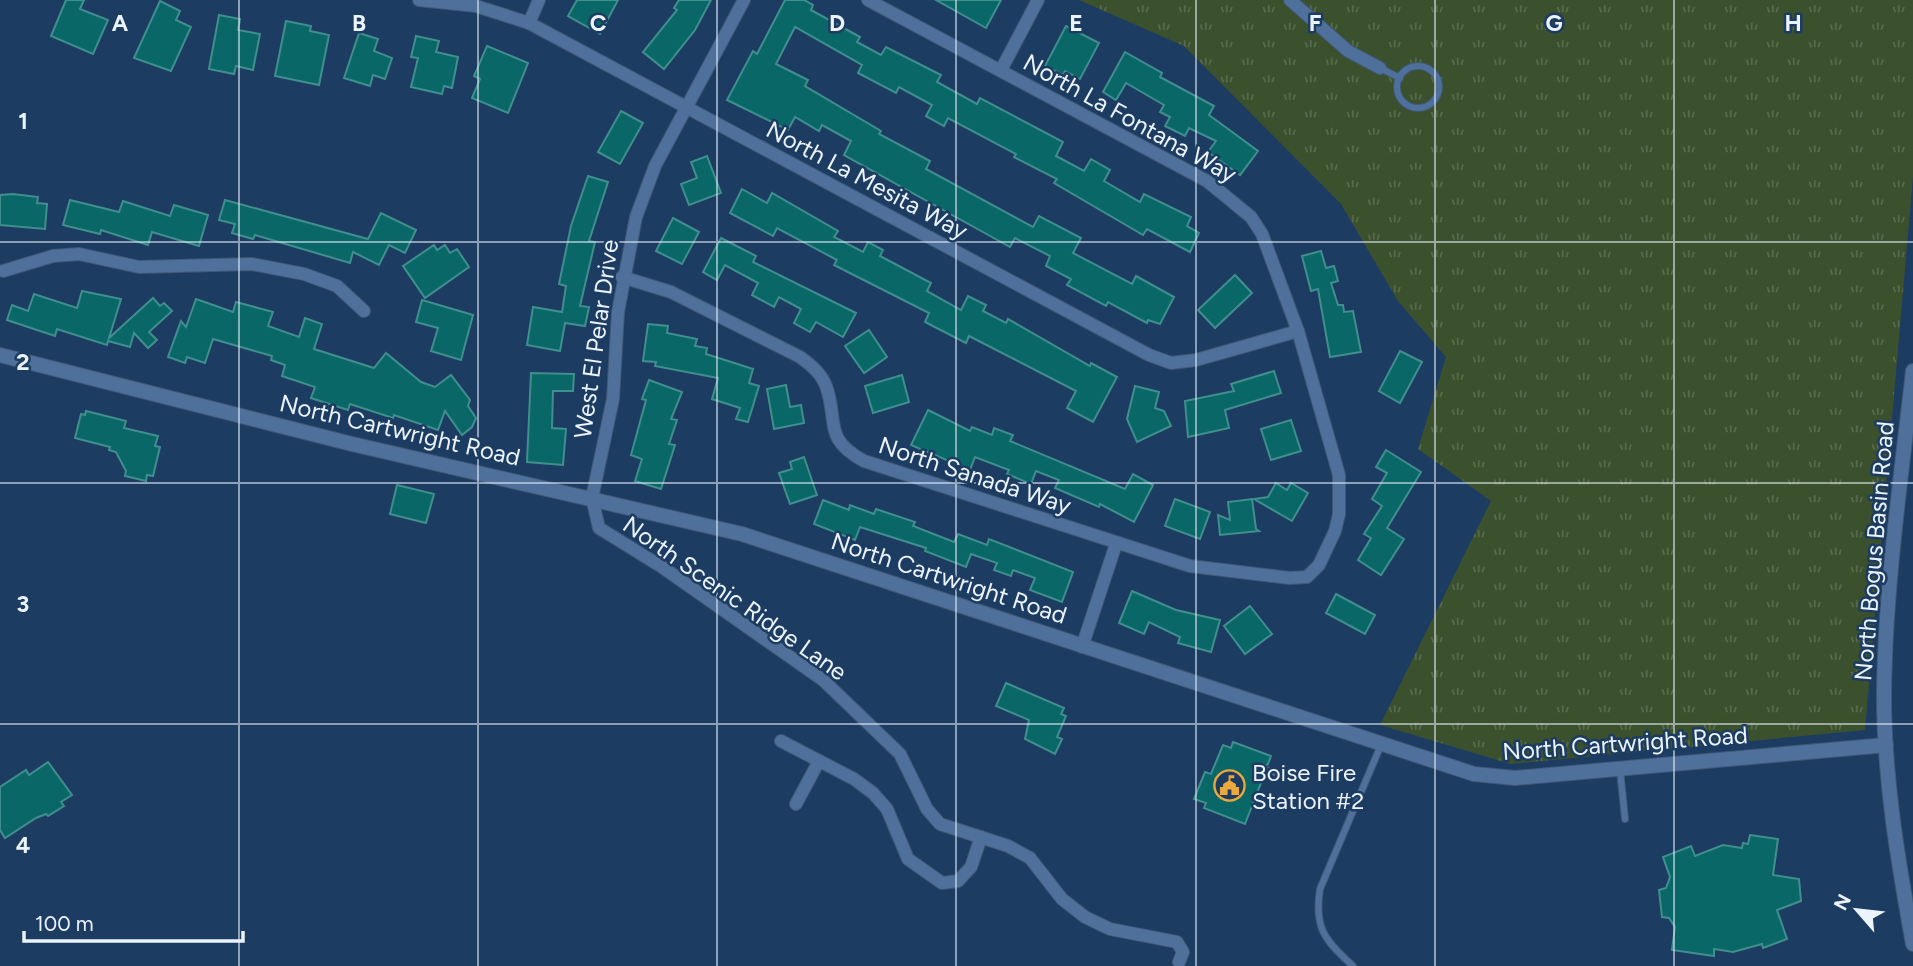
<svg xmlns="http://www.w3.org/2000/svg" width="1913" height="966" viewBox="0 0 1913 966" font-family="Figtree,sans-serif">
<defs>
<pattern id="grass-tufts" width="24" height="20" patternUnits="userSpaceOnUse" patternTransform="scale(1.75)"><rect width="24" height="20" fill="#3b512e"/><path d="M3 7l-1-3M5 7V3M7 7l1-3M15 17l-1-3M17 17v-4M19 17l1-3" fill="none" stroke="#586a4d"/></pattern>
</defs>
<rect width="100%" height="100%" fill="#1d3c62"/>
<path fill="url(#grass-tufts)" d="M1079,0h834v176l-48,554 -354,34 -131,-39 111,-224 -73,-52 28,-92 -48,-56 -57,-97 -157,-158z"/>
<g fill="#0a6767" stroke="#408e8e" stroke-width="2">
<path d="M66,0h18l-4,9 28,11 -15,34 -42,-18z"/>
<path d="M577,0h41l-18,34 -32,-18z"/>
<path d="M679,0h32l-16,30 -31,39 -21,-17 34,-42 -3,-2z"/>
<path d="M785,0h19l9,5 -2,5 49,27 -3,5 24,13 5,-8 55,28 -4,7 40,22 3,-6 83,44 -7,14 28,15 7,-12 19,11 -6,11 36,21 4,-8 47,23 -4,9 12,7 -9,19 -43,-23 -4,6 -89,-52 3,-4 -43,-22 2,-3 -68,-36 -4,8 -18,-10 6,-11 -33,-18 -3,6 -38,-20 4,-8 -67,-38 -19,37 32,16 -3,6 76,45 -2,3 51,27 -4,8 107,58 6,-11 42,22 -8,15 59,31 4,-8 38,21 -14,27 -12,-4 -1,3 -39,-21 -2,4 -39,-21 4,-6 -25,-13 4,-10 -35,-18 -5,9 -166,-92 7,-14 -29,-16 -3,6 -24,-14 -7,13 -61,-30 26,-49 4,3z"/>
<path d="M936,0h65l-15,28z"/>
<path d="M160,1l20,10 -4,9 15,7 -20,44 -37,-13z"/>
<path d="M219,15l21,4 -2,11 22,4 -7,36 -17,-4 -2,8 -25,-5z"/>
<path d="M286,21l25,5 -1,5 19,4 -10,50 -44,-9z"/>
<path d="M1066,26l33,17 -19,36 -15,-8 -2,4 -18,-9z"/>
<path d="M359,33l19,6 -4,12 18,7 -7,21 -12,-4 -3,11 -26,-8z"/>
<path d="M416,36l23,5 -3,11 22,5 -6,31 -8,-2 -2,8 -31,-7 7,-29 -7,-1z"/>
<path d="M487,46l41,17 -20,50 -36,-15 8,-19 -6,-3z"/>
<path d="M1125,52l37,21 -2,4 54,29 -5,9 49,36 -18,24 -32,-23 8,-11 -27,-13 -4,8 -20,-10 5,-9 -10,-5 4,-7 -38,-22 -10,17 -13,-8z"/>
<path d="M621,111l22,12 -23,41 -22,-12z"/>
<path d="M707,156l14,37 -32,12 -8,-21 16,-6 -6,-16z"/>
<path d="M588,176l20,6 -19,59 6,1 -15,64 9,1 -4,19 -20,-3 -5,28 -33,-6 6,-38 29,5 4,-26 -7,-2 12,-58z"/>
<path d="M742,189l25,14 5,-10 66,38 -4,6 29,15 5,-10 15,8 -3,6 51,27 -4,8 34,19 7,-14 18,9 -3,6 23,12 2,-4 82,47 1,-3 26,14 -24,45 -26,-14 9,-17 -107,-55 -3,7 -41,-21 4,-9 -95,-48 3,-5 -60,-32 -4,8 -43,-23z"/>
<path d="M13,194l25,3 -1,6 10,1 -2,25 -45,-4v-30z"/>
<path d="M70,200l49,12 4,-11 47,15 4,-11 34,10 -9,31 -47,-14 -4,13 -47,-15 -1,4 -37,-9z"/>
<path d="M225,200l143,39 13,-26 35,17 -11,23 -16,-8 -10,20 -26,-13 -3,11 -95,-28 -2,4 -21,-6 3,-9 -16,-4z"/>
<path d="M673,218l26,14 -17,32 -26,-13z"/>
<path d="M721,238l35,18 -3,6 103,51 -13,24 -27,-15 -6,10 -16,-9 7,-14 -22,-12 -5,10 -22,-12 6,-12 -33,-18 -8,15 -14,-8z"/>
<path d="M434,245l3,5 8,-5 5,8 7,-4 12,18 -44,31 -22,-32z"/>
<path d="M1321,251l5,17 8,-2 4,15 -7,2 7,22h5l1,7 9,-1 8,41 -31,5 -12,-68 -7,2 -9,-35z"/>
<path d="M1235,275l17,18 -37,35 -17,-18z"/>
<path d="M82,291l39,8 -12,39 44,-40 7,8 4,-3 8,8 -23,21 8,8 -9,8 -14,-15 -4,14 -22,-6 -1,4 -50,-16 -2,7 -48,-16 5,-15 16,6 6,-17 43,14z"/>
<path d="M196,299l37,13 3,-10 37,10 -5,14 31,11 6,-19 17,6 -8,25 60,19 12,-15 35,29 14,5 16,-12 19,25 -2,6 8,12 -4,9 -10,8 -17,-24 -7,19 -44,-15 -1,3 -43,-14 -2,6 -37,-12 4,-11 -33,-11 3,-11 -14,-5 1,-4 -59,-17 -8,24 -18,-6 -2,6 -17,-6 13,-36 5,6z"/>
<path d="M422,300l51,15 -12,45 -30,-9 7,-23 -22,-6z"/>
<path d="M648,324l20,2 -1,7 30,6 -2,7 12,2 -1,6 47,15 -4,14 10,3 -11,36 -12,-3 4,-11 -28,-9 6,-21 -63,-12 1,-4 -13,-1z"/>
<path d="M869,330l18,27 -23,16 -19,-27z"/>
<path d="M1400,351l22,11 -22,41 -21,-12z"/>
<path d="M1274,371l7,22 -56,17 4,18 -41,9 -3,-36 49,-10 -3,-7z"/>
<path d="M531,373l43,1 -1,17h-20l-1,37 14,1 -3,36 -36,-3z"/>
<path d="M902,375l7,27 -36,11 -8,-27z"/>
<path d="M649,380l33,12 -11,27 6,1 -8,24 6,1 -14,44 -26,-8 7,-22 -11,-4 15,-55 -4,-1z"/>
<path d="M786,385l4,22 11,-2 3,18 -30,6 -7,-40z"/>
<path d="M1135,386l24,6 -4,16 9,3 7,15 -34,16 -10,-23z"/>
<path d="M928,410l42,21 2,-4 20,8 2,-7 19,7 -3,6 115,48 8,-15 20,11 -19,37 -34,-18 -1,3 -44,-19 4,-8 -23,-9 -5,13 -24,-10 2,-4 -34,-13 -5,13 -59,-25z"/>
<path d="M86,411l40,10 -2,7 34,8 -3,10 5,1 -7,29 -6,-1 -1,6 -21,-5 1,-5 -10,-19 -7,-2 1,-3 -35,-9 6,-24 4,1z"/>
<path d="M1291,420l10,31 -30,9 -10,-31z"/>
<path d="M1386,450l35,22 -34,56 17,11 -23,36 -23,-15 13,-22 -7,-4 18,-28 -10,-7 15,-26 -11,-6z"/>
<path d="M804,457l13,38 -27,9 -11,-31 13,-4 -2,-7z"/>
<path d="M1276,483l11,7 4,-7 17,10 -16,28 -38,-22 14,-2z"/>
<path d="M397,485l37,9 -8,29 -36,-9z"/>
<path d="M1175,499l35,13 -10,27 -35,-13z"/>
<path d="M1252,499l4,30 3,2 -39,4 -2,-20 12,5 -2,-18z"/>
<path d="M823,500l26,10 1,-5 24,9 2,-5 39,13 -2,4 41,16 4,-8 29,11 2,-6 84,33 -11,30 -32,-12 5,-12 -22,-8 -2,6 -17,-6 3,-7 -26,-9 -5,13 -41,-16 1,-3 -66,-21 -5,13 -41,-16z"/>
<path d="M1132,591l44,19 44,10 -9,32 -33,-9 2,-6 -31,-15 -5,12 -25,-11z"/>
<path d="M1336,594l39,21 -10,19 -39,-21z"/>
<path d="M1250,606l22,28 -27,20 -21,-28z"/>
<path d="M1006,683l58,25 -3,6 5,2 -9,21 5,2 -7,15 -30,-15 4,-19 -33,-14z"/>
<path d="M1233,742l38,14 -3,8 -6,4 2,7 -19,49 -41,-16 2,-5 -12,-4 11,-27 6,2 12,-29 8,3z"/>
<path d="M48,762l24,33 -11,7 3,4 -16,10 -2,-2 -10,4 -31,20 -5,-8v-43l26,-17 3,5z"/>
<path d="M1750,835l28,4 -5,36 26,4 2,22 -24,9 10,29 -24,9 -1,-4 -29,8 -19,-3v7l-42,-6 3,-23 -6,-9 -7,-1 -3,-27 7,-2 4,-11 -7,-20 28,-11 4,10 28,-11 19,3 1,-5 5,1z"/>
</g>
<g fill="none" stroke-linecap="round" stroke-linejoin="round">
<defs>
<g id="service">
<circle cx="1418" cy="87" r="21"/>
<path d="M1380,68l20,10"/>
<path d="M1267,770l19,6"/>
<path d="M1620,770l5,49"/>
<path d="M1353,966c-29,-26 -39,-39 -33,-77l61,-144"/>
</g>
<g id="minor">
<path d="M419,0l57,6 53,17 620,332 22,8 25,-3 102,-29"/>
<path d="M744,0l-89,166 -19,51 -18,95 -5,87 -21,99 7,30 63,39 161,113 77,74 27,55 13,15 68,22 22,12 32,41 23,18 25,12 67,13 6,10 -4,10"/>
<path d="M1290,0l58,51 32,17"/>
<path d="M529,23l10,-23"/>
<path d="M1001,70l37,-70"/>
<path d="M3,271l50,-15 26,-2 60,13 113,-3 52,10 33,12 27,25"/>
<path d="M622,277l49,15 129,65c11,8 21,16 26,29 13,36 -4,52 38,75l326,105 100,12 17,-1 12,-12 16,-34 4,-17v-39l-41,-144 -36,-97 -11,-17 -44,-36 -339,-181"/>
<path d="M1082,647l34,-103"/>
<path d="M781,741l73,38 19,14 14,16 21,50 34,24 16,-2 13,-14 10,-30"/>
<path d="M796,804l23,-43"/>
</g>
<g id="tertiary">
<path d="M0,355l352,89 390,90 732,240 41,4 371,-33"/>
<path d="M1913,371c-12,108 -28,216 -29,324 0,84 14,166 29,249"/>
</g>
</defs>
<use href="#service" stroke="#3f5876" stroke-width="8"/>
<use href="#minor" stroke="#3f5876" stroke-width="14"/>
<use href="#tertiary" stroke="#3f5876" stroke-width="16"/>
<use href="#service" stroke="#4f709b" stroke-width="6"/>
<use href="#minor" stroke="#4f709b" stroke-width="12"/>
<use href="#tertiary" stroke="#4f709b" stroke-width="14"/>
</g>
<path fill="none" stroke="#ebf3fd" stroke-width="2" stroke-opacity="0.55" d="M239,0v966M478,0v966M717,0v966M956,0v966M1196,0v966M1435,0v966M1674,0v966M0,242h1913M0,483h1913M0,724h1913"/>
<defs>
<symbol id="civic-ring" viewBox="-11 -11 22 22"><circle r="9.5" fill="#1d3c62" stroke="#eda83b" stroke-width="1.5"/><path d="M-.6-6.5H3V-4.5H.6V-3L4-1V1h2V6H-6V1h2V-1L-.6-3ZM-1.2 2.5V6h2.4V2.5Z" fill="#eda83b"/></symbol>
</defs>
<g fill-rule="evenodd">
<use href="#civic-ring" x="1212" y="768" width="35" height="35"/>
</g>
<g text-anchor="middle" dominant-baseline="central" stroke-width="5" stroke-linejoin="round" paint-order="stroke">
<g font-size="24" fill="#ebf3fd" stroke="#1d3c62">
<text transform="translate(1130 118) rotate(29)">North La Fontana Way</text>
<text transform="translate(867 180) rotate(28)">North La Mesita Way</text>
<text transform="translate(596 339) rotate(-82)">West El Pelar Drive</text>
<text transform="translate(400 430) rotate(13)">North Cartwright Road</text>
<text transform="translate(975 475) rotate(18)">North Sanada Way</text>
<text transform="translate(1874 551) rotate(-85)">North Bogus Basin Road</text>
<text transform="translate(949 578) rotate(18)">North Cartwright Road</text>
<text transform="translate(735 598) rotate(35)">North Scenic Ridge Lane</text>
<text transform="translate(1625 743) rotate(-4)">North Cartwright Road</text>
</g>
<g font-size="24" fill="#ebf3fd" stroke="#1d3c62" text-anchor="start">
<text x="1252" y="772">Boise Fire<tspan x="1252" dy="28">Station #2</tspan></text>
</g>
</g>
<g font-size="23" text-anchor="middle" font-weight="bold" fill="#ebf3fd" stroke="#1d3c62" stroke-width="5" stroke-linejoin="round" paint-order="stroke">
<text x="120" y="31">A</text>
<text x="359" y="31">B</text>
<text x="598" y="31">C</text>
<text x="837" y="31">D</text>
<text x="1076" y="31">E</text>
<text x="1315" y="31">F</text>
<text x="1554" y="31">G</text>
<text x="1793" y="31">H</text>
<text x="23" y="129">1</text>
<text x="23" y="370">2</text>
<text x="23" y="612">3</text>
<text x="23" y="853">4</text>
</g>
<g transform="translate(1857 910) rotate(298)" stroke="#1d3c62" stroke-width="5" paint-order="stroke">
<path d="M0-5L12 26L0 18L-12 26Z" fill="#ebf3fd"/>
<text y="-10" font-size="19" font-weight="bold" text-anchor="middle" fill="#ebf3fd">N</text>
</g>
<path d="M24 931v10h219v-10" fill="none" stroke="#ebf3fd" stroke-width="3.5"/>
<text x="35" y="931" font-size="21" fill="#ebf3fd" stroke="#1d3c62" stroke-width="5" paint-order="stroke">100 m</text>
</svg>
